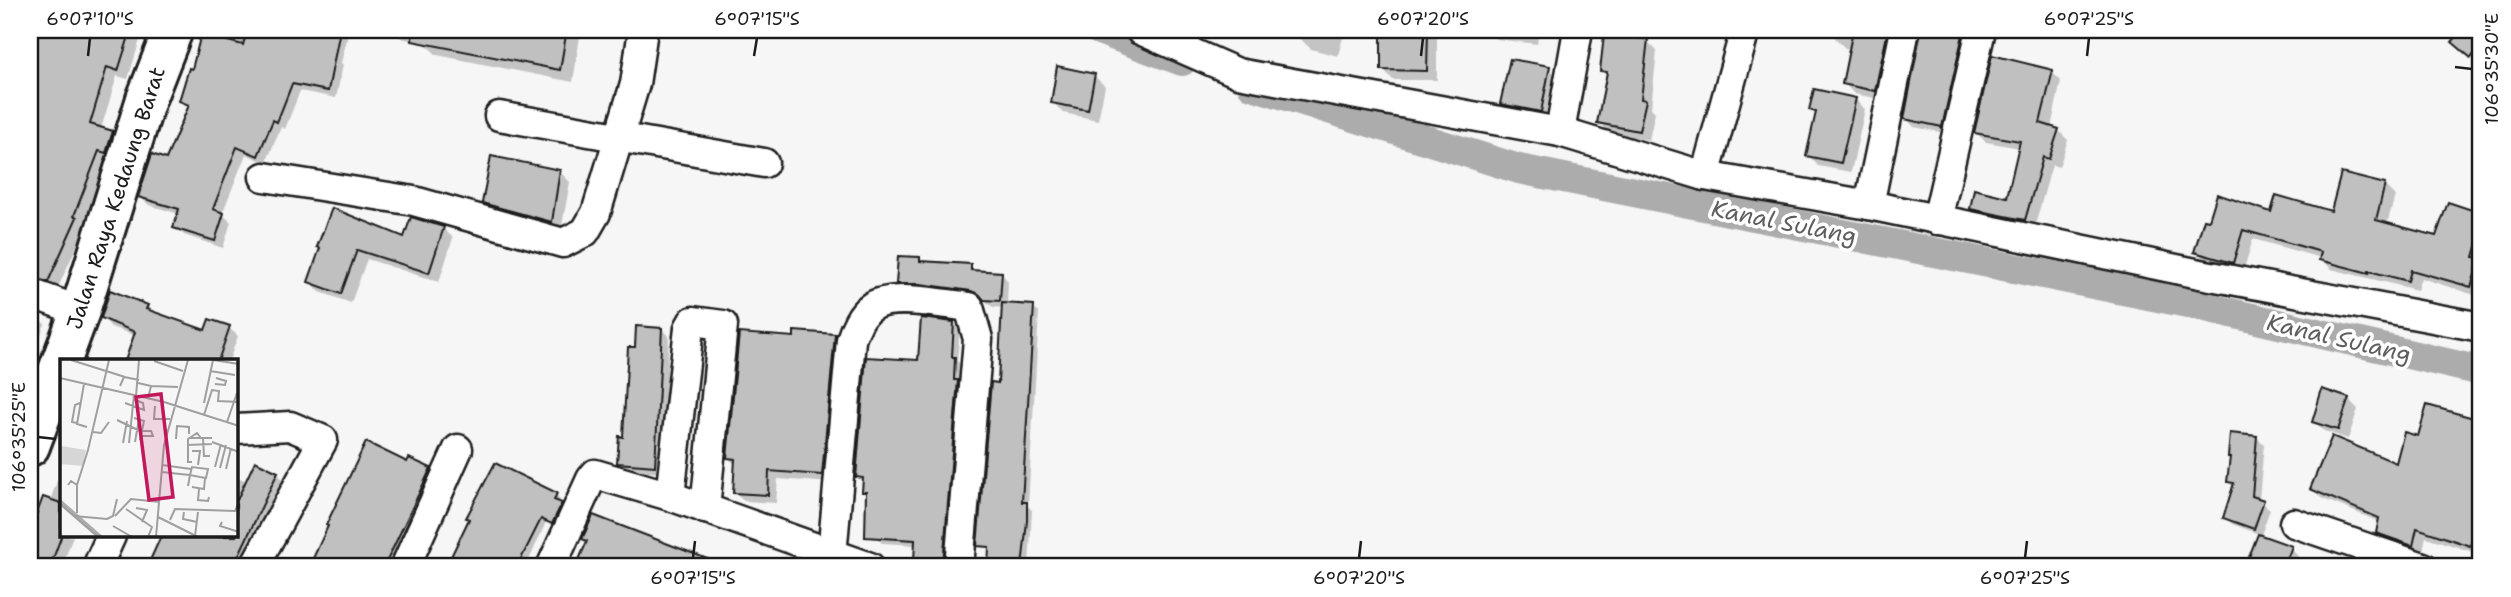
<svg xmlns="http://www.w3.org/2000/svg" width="2511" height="597" viewBox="0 0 2511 597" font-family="'Shantell Sans',sans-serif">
<rect width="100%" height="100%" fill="#f6f6f6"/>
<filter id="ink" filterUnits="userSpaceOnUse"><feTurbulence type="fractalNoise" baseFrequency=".0143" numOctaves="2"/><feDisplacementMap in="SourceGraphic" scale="14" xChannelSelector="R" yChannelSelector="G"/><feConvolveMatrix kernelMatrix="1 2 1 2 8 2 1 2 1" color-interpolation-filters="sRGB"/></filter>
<g filter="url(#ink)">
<g fill="#0003">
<path d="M30,30h113l-15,49 -11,-3 -16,53 11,3 10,10 -13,17 -26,66 2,3 -28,62 -27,-1v-103l4,-11 -4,-2z"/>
<path d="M204,30h145l-8,33 2,2 -7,33 -36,-7 -15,38 -4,-2 -15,36 -20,-9 -24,60 9,8 -8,26 -39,-13 -9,-8 4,-13 -30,-9 -9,-8 27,-36 22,-53 -8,-8 12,-29z"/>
<path d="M393,30l140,1 48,-1 -8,52 -136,-27 -12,-11 -24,-6z"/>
<path d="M1299,30h46l-7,26 -27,-7 -14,-13z"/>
<path d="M1383,30h51l3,3v47h-44l-10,-11z"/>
<path d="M1486,30h53l-2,14 -41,-5z"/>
<path d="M1837,30h59l-11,70 -31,-6 -10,-11 7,-34 -6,-1 -10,-10z"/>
<path d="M1923,30h53l-26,104 -36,-7 -8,-9z"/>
<path d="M2464,30h17l-1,35 -26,-23z"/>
<path d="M1647,41l10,10 -6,57 4,4 -6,28 -40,-8 -10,-10 9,-46 -6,-6z"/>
<path d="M1549,68l10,10 -8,43 -39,-7 -10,-10z"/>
<path d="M2052,72l9,9 -10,47 7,2 10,10 -9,27 -7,-2 -18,64 -53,-11 -9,-10 36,-9 12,-51 -34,-6 -10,-9z"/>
<path d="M1094,76l11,10 -7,34 -35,-7 -10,-11z"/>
<path d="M1855,99l10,10 -14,63 -33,-6 -10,-11 9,-40 -6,-5z"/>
<path d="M560,172l10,10 -9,49 -67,-18 -10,-11z"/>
<path d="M2343,175l42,11 10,10 -8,28 50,14 12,-34 32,10v83l-60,-19 -4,12 -86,-21 -10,-11 -68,-19 -10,33 -37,-11 -10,-9 76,-37 61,-2z"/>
<path d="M443,228l10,10 -14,44 -72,-23 -16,44 -31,-11 -10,-10 12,-33 83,-10z"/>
<path d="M920,259l3,4 47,3 6,6 25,1 7,8 -1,24 26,2 6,6 -11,193 4,4 -3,57h-34l7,-105 -3,-77 4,-77 -10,-1 -13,-10 -51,-6h-24l-7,-8z"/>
<path d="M147,306l8,8 51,18 23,-4 9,8 -9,25h-102l9,-25 -25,-9 -8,-9z"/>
<path d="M30,312l15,12 -15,37z"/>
<path d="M954,323l6,6 -3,32 3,3 -1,20 4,4 -15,179h-27l-6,-6 1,-16 -34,-2 -6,-6 -8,-41 -4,-4v-9l-7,-6 63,-116z"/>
<path d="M662,329l7,8 -7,136 -35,-3 -8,-7 6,-24 11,-90z"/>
<path d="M835,336l9,9 -13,138 -53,-4 -2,24 -32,-2 -9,-9 1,-27 -8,-7 68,-119z"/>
<path d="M2348,399l10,10 -10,30 -24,-8 -10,-10z"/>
<path d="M2429,407l52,14v127l-2,6 -53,-17 -4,17 -35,-12 -9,-9 2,-11 -59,-24 -9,-10 85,-22 23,-27z"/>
<path d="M2256,437l8,7 -5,56 11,9 -9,26 30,13 9,11 23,8h-75l11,-33 -27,-10 -7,-7 10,-29 -7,-6z"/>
<path d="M367,444l41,20 22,5 6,6 -34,70 -2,-1 -12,23h-78z"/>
<path d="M61,469v67h12l-11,31h-32v-46l5,2 15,-22z"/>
<path d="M277,473l6,7 -39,87h-95l8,-17 9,5 10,-19h60v-60l12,6z"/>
<path d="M556,495l4,4 -2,5 8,5 -9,18 -11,-5 -20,45h-78l22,-48z"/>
<path d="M584,538l111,18 1,-2 27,11 1,-3 13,5h-159l10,-25z"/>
</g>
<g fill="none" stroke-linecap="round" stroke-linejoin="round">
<g stroke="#acacac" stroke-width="30">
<path d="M1099,30l83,31"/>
<path d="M1252,85l267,84 669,134 293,68"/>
</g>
</g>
<g fill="#c0c0c0" stroke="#1c1c1c" stroke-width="2">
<path d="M30,30h101l-13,41 -11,-4 -17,57 23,7 -7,22 -7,-2 -25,65 3,1 -29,65 -18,-5z"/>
<path d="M247,30h93l-12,61 -36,-7 -15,38 -4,-2 -15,36 -21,-9 -24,62 11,4 -9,28 -42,-13 6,-19 -41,-12 14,-43 14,5 23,-54 -10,-4 10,-33 3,1 9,-35 42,11z"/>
<path d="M413,30h125l28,5 -6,35 -148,-29z"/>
<path d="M1381,30h47l-1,41 -46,-1z"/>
<path d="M1853,30h35l-13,61 -33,-7z"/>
<path d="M1921,30h43l-22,97 -38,-8z"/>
<path d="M2462,30h19v16l-10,12 -19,-16z"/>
<path d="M1604,35l44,4 -7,60 5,1 -7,31 -42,-8 10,-51 -7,-1z"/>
<path d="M1992,55l61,15 -13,53 19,6 -10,30 -6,-2 -18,63 -55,-11 4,-20 33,8 13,-56 -46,-8z"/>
<path d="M1510,59l40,7 -9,46 -41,-8z"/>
<path d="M1057,66l38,8 -7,36 -37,-7z"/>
<path d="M1814,89l42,9 -15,65 -35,-7 10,-44 -7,-2z"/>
<path d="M491,156l69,14 -8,52 -70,-19z"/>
<path d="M2341,173l44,11 -9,36 60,16 12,-34 33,11v20l-7,24 6,1 -9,29 -60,-17 -3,11 -39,-10v2l-50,-13 2,-8 -78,-22 -10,33 -39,-11 10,-33 5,1 8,-26 54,18 5,-17 55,16z"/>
<path d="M332,208l72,29 7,-20 33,10 -15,46 -72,-23 -16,44 -33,-12 12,-34 -3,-1z"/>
<path d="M898,256l22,1v4l51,3v6l31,2 -2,29 -16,-1 -5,-6 -8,-3 -51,-7h-24z"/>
<path d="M110,290l38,15 -2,4 59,21 4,-11 21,7 -12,35h-93l10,-29 -34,-14z"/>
<path d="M1002,303l32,2 -12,197h5v19l-5,46h-34l1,-20 -12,-1 14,-164 7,1z"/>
<path d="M921,318l33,4 -2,35h3l-1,23h4l-15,184 -29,-2 1,-22 -50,-3 1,-45h-4l1,-14 -7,-1 10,-120 52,3z"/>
<path d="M636,326l26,2 -7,138 -38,-3 2,-27 4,1 5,-90h7z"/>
<path d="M794,331l41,3 -13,141 -53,-4 -1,24 -35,-2 2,-34 -8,-1 12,-125 55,4z"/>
<path d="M2322,389l27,9 -11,32 -26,-8z"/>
<path d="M2427,405l54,15v92l-11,34 -53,-18 -4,18 -37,-13 3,-15 -69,-29 22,-53 64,27 8,-31 14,4z"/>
<path d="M2230,433l27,3 -5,60 12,4 -10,29 -31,-11 11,-35 -7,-1 3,-25h-2z"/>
<path d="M366,442l41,20 2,-4 22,10 -47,99h-75l19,-41 -2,-1z"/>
<path d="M255,461l23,11 -42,89v-5l-5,11h-84l14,-31h75v-34z"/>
<path d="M495,463l62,30 -3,7 8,3 -10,21 -11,-5 -24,48h-71l23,-48 -3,-1z"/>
<path d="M43,497l18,6v34l-11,30 -20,-8v-40l4,2z"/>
<path d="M593,515l130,50v2h-147l11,-26 -5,-2z"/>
<path d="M2258,534l34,12 -8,21h-39z"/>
</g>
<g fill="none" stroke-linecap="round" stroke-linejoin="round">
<defs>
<g id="street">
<path d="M1140,30l98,43 322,59 145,44 164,29 331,69 281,53"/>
<path d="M499,116l265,47"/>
<path d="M1560,132l18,-102"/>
<path d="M1705,176l40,-146"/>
<path d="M264,177l150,24 149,42 22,-11 11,-19 39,-129 8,-54"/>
<path d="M1869,205l36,-175"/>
<path d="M1937,220l44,-190"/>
<path d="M30,293l50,18"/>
<path d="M236,429l54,-3 33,14 -69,127"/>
<path d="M670,496l19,-168 4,-7 30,4 -18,184"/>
<path d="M2294,523l129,44"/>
<path d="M832,555l19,-215c3,-10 10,-27 20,-33 20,-14 74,-3 98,0l9,32 -19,228"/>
<path d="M97,567l14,-31"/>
<path d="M405,567l53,-118"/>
<path d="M551,567l40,-88 4,-5 75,22 200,71"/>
</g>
<path id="secondary" d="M30,446l50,-135 66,-212 27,-69"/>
</defs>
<use href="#street" stroke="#1c1c1c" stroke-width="33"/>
<use href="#secondary" stroke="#1c1c1c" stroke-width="44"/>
<use href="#street" stroke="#fff" stroke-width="28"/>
<use href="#secondary" stroke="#fff" stroke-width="38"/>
</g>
</g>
<path fill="none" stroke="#1c1c1c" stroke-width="2.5" d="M88,56l2,-18M754,56l3,-18M1421,56l2,-18M2087,56l2,-18M2455,67l17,2M38,437l18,2M693,558l2,-17M1359,558l2,-17M2025,558l2,-17"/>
<g text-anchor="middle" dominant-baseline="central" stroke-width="7" stroke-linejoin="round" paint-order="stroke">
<g font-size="21" fill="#1c1c1c" stroke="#fff">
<text transform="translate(116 198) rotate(-72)">Jalan Raya Kedaung Barat</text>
</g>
<g font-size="23" font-style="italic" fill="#5d5d5d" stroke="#fff">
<text transform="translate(1784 222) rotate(11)">Kanal Sulang</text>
<text transform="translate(2339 338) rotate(13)">Kanal Sulang</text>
</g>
</g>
<g transform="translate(60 359)">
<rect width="178" height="178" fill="#f6f6f6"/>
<path d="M1,87l25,4 -3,16 -23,-2z" fill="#d6d6d6"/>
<path fill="none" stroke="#acacac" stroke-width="3.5" d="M0,142l41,36"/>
<path fill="none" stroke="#9f9f9f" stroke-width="2" d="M11,1l54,17M153,1l26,4M94,2l29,10M150,12l25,4M0,19l104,24 75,24M78,24l13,3 -3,13M24,25l-7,40 10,3M155,25l10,1 1,-4 -10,-3M60,27l4,-9 15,3M91,27l27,1M76,37l3,-36M65,44l19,7 -1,-7 -10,-4M144,44l9,-43M95,47l-1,13h16M144,56l8,-25 7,1 -1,10 21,1M74,59l10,3 -4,19M57,61l25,12M167,63l10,-29M17,64l-5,-1 3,-17 5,-2M33,73l8,1 8,-11M81,77h12l-2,-5h-9M130,79h22M143,79l1,18h6M116,80l1,-13 12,1v7M75,83l4,-23M152,83l27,10M63,84l4,-22M69,84l5,-48M127,86l25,-1M132,92h8l-2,14M132,103h-4v-23l9,-6 4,5M102,106l29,4M155,108l6,-23M160,109l6,-23M166,110l5,-21M102,113l18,2 10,1 10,2 6,1 2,-9 -16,-2 -2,8 -2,11M8,126l3,-4 6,4 11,-35 21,-90M17,126v28M132,128l12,2 1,-11M139,130l-1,11 10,1 1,-4M0,145l38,33M76,149l11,2 -5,12M66,150l26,18 -4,10M124,153l-1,7 14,3M14,157l33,3 6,-3 4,-17M55,157l16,-17 29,3M98,158l40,20M110,161l5,-11 60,2 3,-7M162,163l-2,4 19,6M53,167l19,11M135,177l3,-24M96,178l8,-92 24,-85"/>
<path fill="#c2185b" fill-opacity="0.15" stroke="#c2185b" stroke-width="3.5" d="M101,35l12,103 -24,3 -13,-103z"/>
<rect width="178" height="178" fill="none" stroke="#1c1c1c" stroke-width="3.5"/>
</g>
<rect width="2511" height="597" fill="none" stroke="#fff" stroke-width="77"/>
<rect x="38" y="38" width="2434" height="520" fill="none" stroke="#1c1c1c" stroke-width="2.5"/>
<g font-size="18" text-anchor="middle" fill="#1c1c1c">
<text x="90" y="25">6°07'10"S</text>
<text x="757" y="25">6°07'15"S</text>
<text x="1423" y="25">6°07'20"S</text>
<text x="2089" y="25">6°07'25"S</text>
<text transform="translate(2492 69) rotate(-90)" y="6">106°35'30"E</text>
<text transform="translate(19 437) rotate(-90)" y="6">106°35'25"E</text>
<text x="693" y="584">6°07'15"S</text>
<text x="1359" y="584">6°07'20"S</text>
<text x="2025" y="584">6°07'25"S</text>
</g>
</svg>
